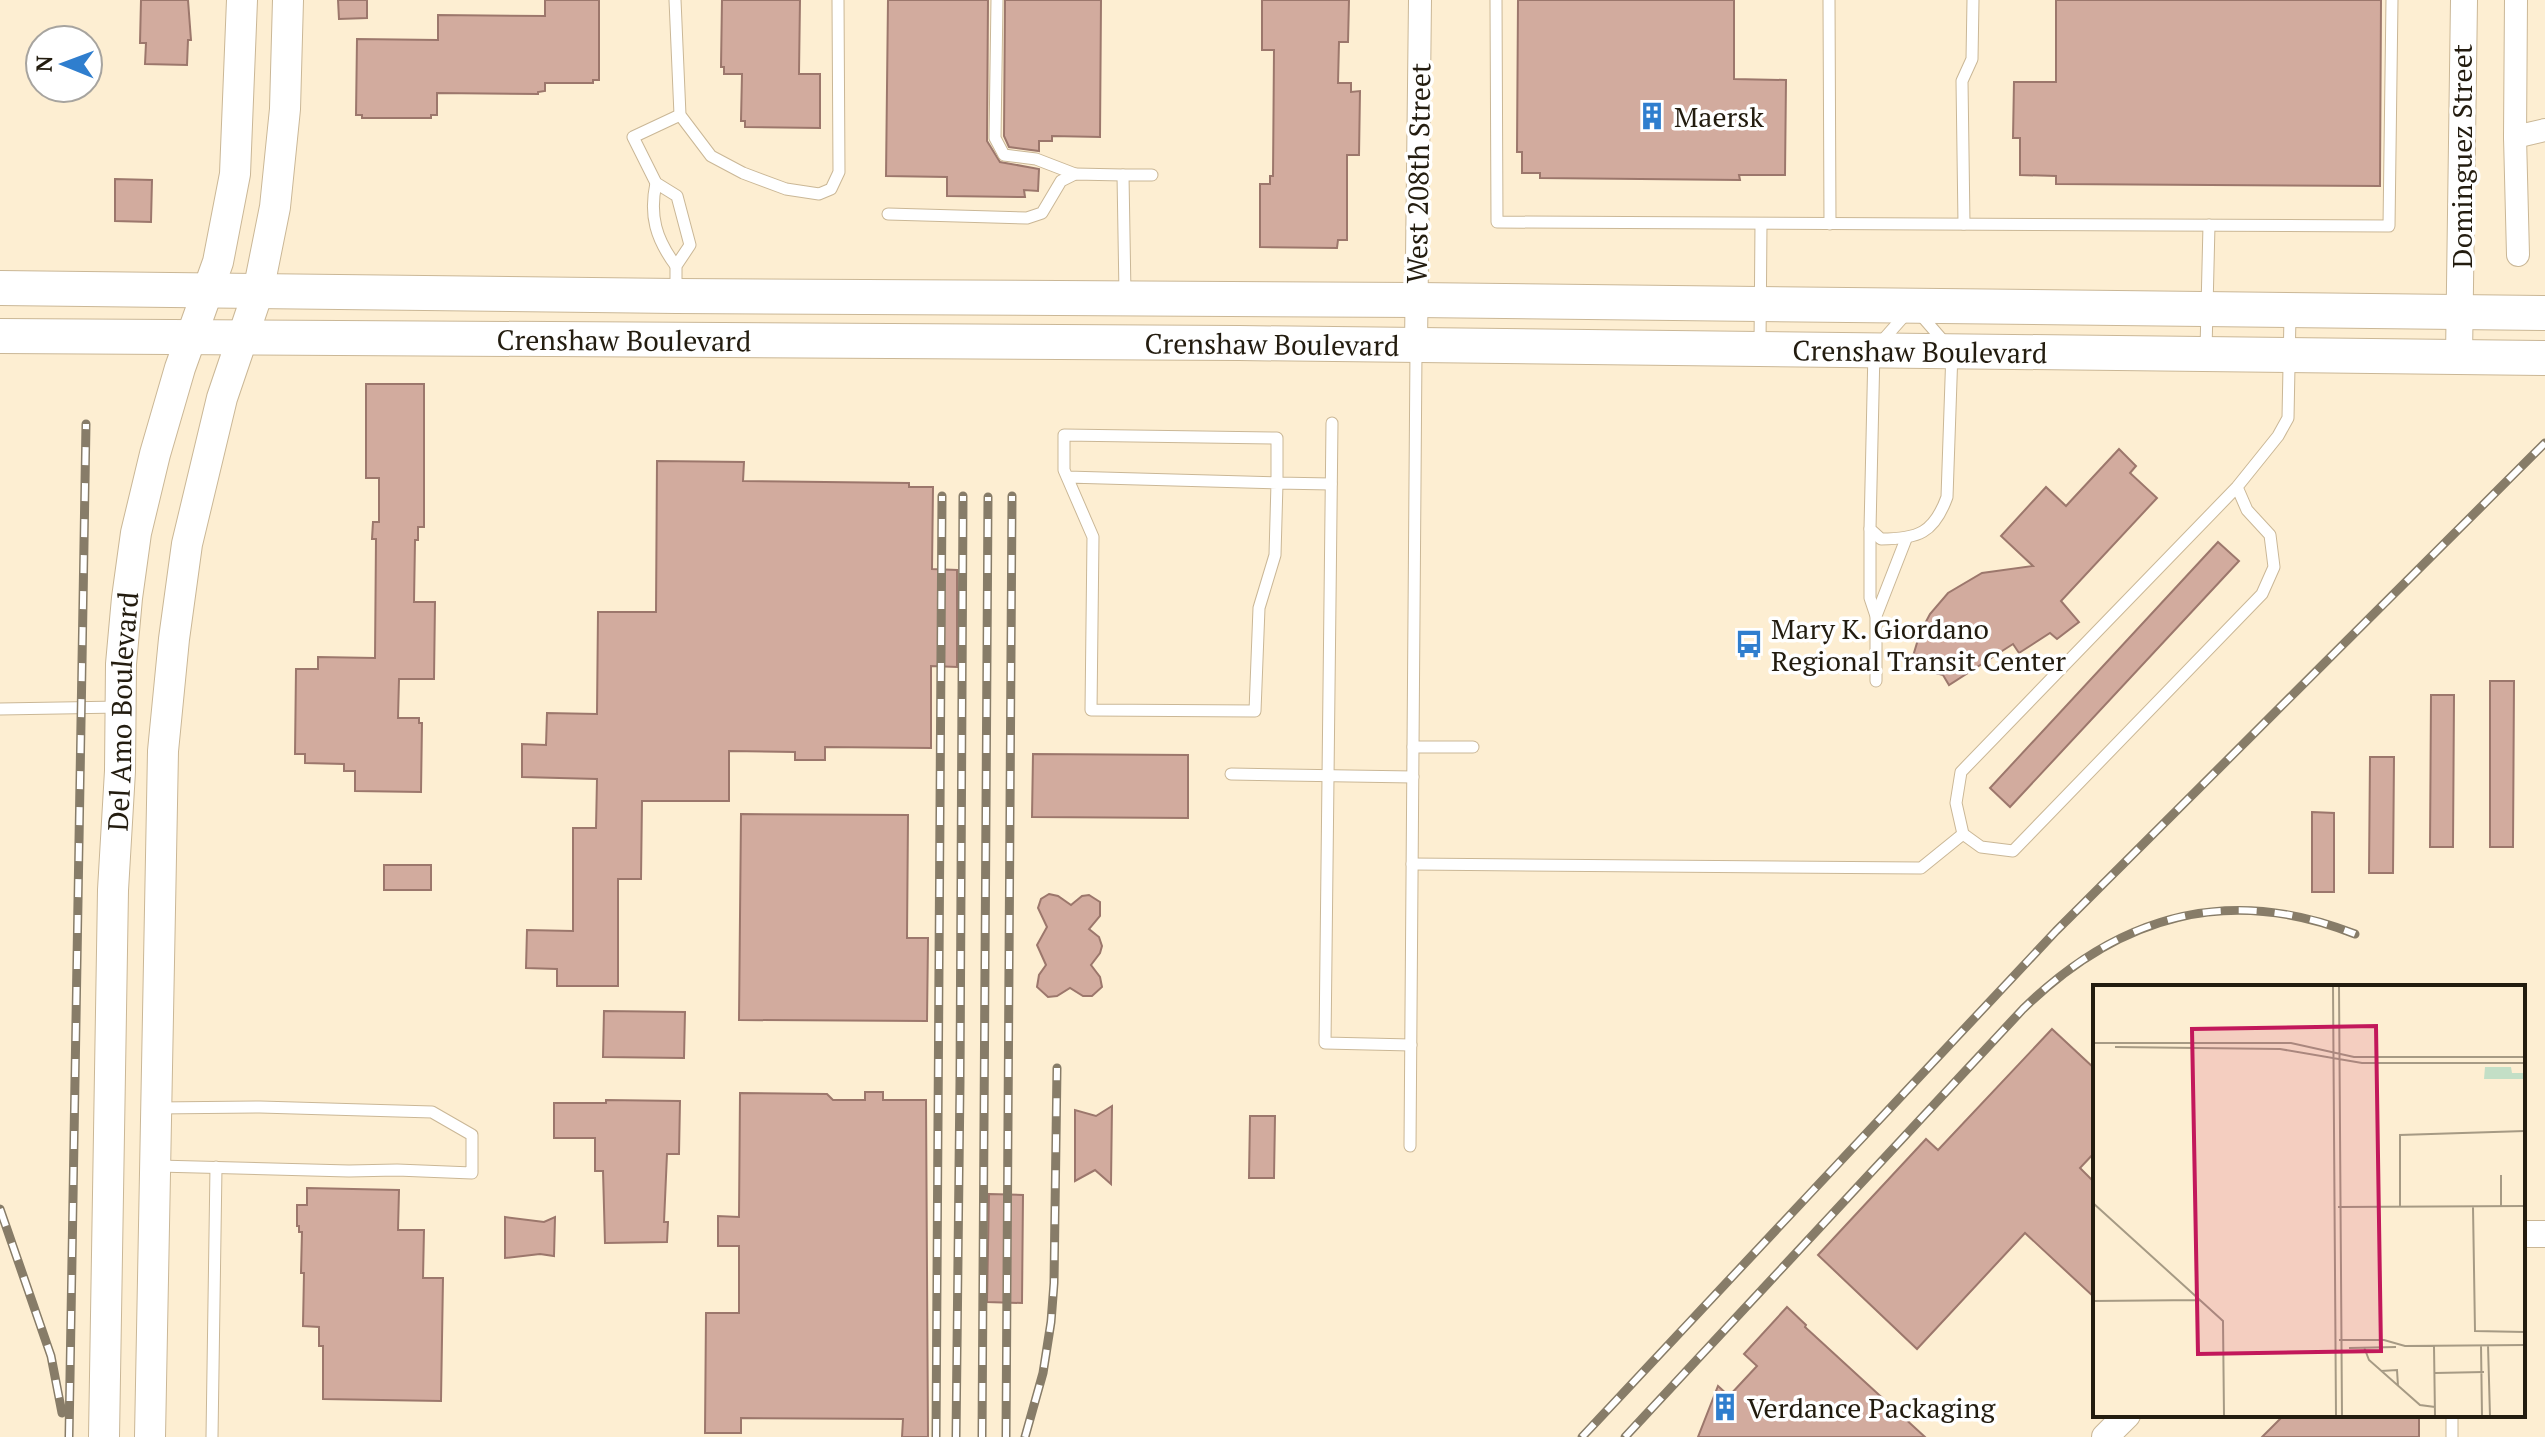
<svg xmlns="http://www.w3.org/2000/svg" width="2545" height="1437" viewBox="0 0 2545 1437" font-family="'PT Serif',serif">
<rect width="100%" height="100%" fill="#fdeed2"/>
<g fill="#d2ab9e" stroke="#9c776c" stroke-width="2">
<path d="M141,0h47l3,40h-3l-1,25 -42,-1 1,-21h-6z"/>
<path d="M338,0h29v18l-28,1z"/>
<path d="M545,0h54v80h-6v3h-48v8l-7,1v2l-101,-1v22h-6v3h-69v-3h-6l1,-76 81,1v-25l107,1z"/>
<path d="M722,0h78l-1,74h21v54l-75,-1v-6h-4l1,-47h-18v-7h-3z"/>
<path d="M888,0h100l-1,141 13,21 39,7 -1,22 -14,-1 1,7 -78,-1v-19l-61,-1z"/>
<path d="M1005,0h96l-1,137 -48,-1v5h-13v10l-30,-4 -5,-11z"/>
<path d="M1262,0h87l-1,42h-9l-1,41h13v9l9,-1 -1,64h-12v85h-9l-1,8 -77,-1v-63h10v-8h3l1,-126h-12z"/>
<path d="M1518,0h216v79l52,1 -1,95h-46l1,5 -200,-2v-5h-18v-21h-5z"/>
<path d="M2056,0h325l-1,186 -324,-2v-8l-36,-1v-37h-7l1,-56h42z"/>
<path d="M115,179l37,1 -1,42 -36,-1z"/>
<path d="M366,384h58v143h-6v13h-3l-1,62h21l-1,77h-35l-1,39h21v5h3l-1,69 -66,-1v-20h-11v-7l-39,-1v-9h-10l1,-85h22v-12l57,1 1,-119h-4l1,-17h6v-44h-13z"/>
<path d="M2119,449l17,17 -6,7 27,25 -96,103 18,21 -22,17 -7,-6 -31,20 -6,-9 -64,41 -6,-10 -33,-9 10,-33 10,-19 18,-21 34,-20 51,-7 -32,-30 45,-49 20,19z"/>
<path d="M657,461l87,1 -1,19 166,2v4h24l-1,82 25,1v97l-26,-1v82l-106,-1v13h-30v-8l-66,-1v50h-87l-1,78h-23v107h-61v-17l-31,-1 1,-38 46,1v-103h23l1,-49 -75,-2v-33l24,1 1,-32 50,1 1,-102h58z"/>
<path d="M2218,542l21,19 -229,246 -20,-19z"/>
<path d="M2490,681h24l-1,166h-23z"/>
<path d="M2431,695h23l-1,152h-23z"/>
<path d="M1033,754l155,1v63l-156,-1z"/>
<path d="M2370,757h24l-1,116h-24z"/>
<path d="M2312,812l22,1v79h-22z"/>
<path d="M741,814l167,1 -1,123h21l-1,83 -188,-1z"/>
<rect x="384" y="865" width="47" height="25"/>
<path d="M1049,894l9,2 13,9 11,-9 7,-1 11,7v14l-11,13 10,8 3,9 -2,7 -9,12 9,12 2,10 -10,9h-9l-13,-8 -13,8 -9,1 -11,-10 2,-12 7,-10 -9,-20 10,-18 -9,-19 3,-9z"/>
<path d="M604,1011l81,1 -1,46 -81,-1z"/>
<path d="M2052,1029l43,40v83l-15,16 15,15v115l-70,-65 -108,116 -99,-94 108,-116 12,11z"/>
<path d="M865,1092h18v8h43l2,337h-26l1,-18 -162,-1v15h-36l1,-120h33v-67h-21v-30l21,1 1,-124 87,1 6,6h32z"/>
<path d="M606,1100l74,1 -1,53h-12l-3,68h4l-1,20 -62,1 -2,-72h-8v-33h-41v-35h52z"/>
<path d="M1112,1106l-1,78 -16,-14 -20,11v-71l21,6z"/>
<path d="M1250,1116h25l-1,62h-25z"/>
<path d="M307,1188l92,2 -1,40h26l-1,48h20l-2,123 -118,-2v-53h-4v-19l-16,-1 1,-53h-3l1,-41h-3v-6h-2v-21h10z"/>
<path d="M989,1194l34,1 -1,108 -35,-1z"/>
<path d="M505,1217l39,5 11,-5 -1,39 -14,-2 -35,4z"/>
<path d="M1787,1307l19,18 -1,2 120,110h-227l20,-51 11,10 28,-30 -13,-12z"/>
<path d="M2284,1415h135v22h-157z"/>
</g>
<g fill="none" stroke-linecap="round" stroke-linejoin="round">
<defs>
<g id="service">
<path d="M675,0l5,115 31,41 32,17 43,16 33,5 12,-5 8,-17 -1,-172"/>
<path d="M997,0l-2,138 9,17 32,4 39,15"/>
<path d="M1496,0l1,222 892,4 3,-226"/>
<path d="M1829,0l1,224"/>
<path d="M656,183c-7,33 0,56 20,83"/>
<path d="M888,214l139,4 15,-5 19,-32 14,-7 48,1"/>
<path d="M1964,224l-2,-143 10,-22 1,-59"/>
<path d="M676,293v-27l14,-21 -13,-49 -21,-13 -23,-46 47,-22"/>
<path d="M1125,294l-2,-119h29"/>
<path d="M1913,306l39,45 -5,146c-13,36 -29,42 -66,42l-11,-10 4,-179z"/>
<path d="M1760,345l1,-121"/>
<path d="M2206,350l3,-125"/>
<path d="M1332,423l-7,620 86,2"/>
<path d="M1067,477l210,6 -2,72 -16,53 -4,103 -164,-1 2,-173 -26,-60 -3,-7v-35l213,3v45l54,1"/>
<path d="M2237,487l10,23 23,25 4,32 -12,27 -249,257 -32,-4 -18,-13 -7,-31 5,-31 276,-285 41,-51 10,-18 2,-103"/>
<path d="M1870,529v69l6,18v65"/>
<path d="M1876,616l30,-77"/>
<path d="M0,709l120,-2"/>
<path d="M1413,747h60"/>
<path d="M1231,774l182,3"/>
<path d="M1412,864l509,4 42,-34"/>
<path d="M156,1108l104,-1 172,5 40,23v38l-75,-3 -48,1 -191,-5"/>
<path d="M1410,1146l6,-796"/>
<path d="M212,1437l4,-270"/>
<path d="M2452,1437v-22"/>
</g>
<g id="minor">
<path d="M2516,0l-1,137 3,118"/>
<path d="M2515,137l30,-7"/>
<path d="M1416,346l4,-346"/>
</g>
<g id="tertiary">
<path d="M2459,357l5,-357"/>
<path d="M2523,1234h22"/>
<path d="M2105,1437l22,-22"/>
</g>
<g id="secondary">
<path id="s1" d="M104,1437l9,-547 7,-119 1,-107 6,-66 9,-65 19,-79 25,-86 38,-106 17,-88 7,-174"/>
<path d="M150,1437l13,-686 11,-112 13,-95 35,-146 36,-106 17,-85 10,-98 3,-109"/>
</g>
<g id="primary">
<path d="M0,288l676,8 741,4 1128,13"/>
<path id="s2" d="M0,336l1239,7 1306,15"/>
</g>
</defs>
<use href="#service" stroke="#cab796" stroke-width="13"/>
<use href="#minor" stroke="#cab796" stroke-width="24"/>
<use href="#tertiary" stroke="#cab796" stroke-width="28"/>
<use href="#secondary" stroke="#cab796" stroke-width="32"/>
<use href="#primary" stroke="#cab796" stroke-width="36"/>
<use href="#service" stroke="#fff" stroke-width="11"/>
<use href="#minor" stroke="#fff" stroke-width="22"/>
<use href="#tertiary" stroke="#fff" stroke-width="26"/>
<use href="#secondary" stroke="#fff" stroke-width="30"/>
<use href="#primary" stroke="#fff" stroke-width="34"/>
<defs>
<g id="rail">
<path d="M0,1209l51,147 11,57"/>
<path d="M69,1437l17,-1013"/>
<path d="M936,1437l6,-941"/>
<path d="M956,1437l4,-356 3,-585"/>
<path d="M982,1437l6,-940"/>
<path d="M1006,1437l6,-941"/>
<path d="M1025,1437l18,-64 8,-51 3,-39 3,-215"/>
<path d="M1582,1437l474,-506 489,-488"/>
<path d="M1625,1437l398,-428c96,-94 205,-125 332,-75"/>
</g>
</defs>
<use href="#rail" stroke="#877c68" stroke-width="9"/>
<use href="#rail" stroke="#fff" stroke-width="6" stroke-dasharray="18" stroke-linecap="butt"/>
</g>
<defs>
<symbol id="building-bare" viewBox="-9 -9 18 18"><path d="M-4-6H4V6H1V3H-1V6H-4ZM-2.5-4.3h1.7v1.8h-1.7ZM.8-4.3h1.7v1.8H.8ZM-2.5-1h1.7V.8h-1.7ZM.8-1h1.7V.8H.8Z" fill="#2f7ece" stroke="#fff" stroke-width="2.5" paint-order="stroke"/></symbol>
<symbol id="bus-bare" viewBox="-9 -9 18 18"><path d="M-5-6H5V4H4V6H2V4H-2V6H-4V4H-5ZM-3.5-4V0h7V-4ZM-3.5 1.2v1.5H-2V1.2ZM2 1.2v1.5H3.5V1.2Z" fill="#2f7ece" stroke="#fff" stroke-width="2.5" paint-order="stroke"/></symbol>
</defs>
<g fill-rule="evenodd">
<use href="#building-bare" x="1632" y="96" width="40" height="40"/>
<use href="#bus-bare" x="1729" y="624" width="40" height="40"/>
<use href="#building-bare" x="1705" y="1387" width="40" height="40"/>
</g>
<g text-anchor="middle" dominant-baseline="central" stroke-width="7" stroke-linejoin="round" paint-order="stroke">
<g font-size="28" fill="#231c0f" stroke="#fff" text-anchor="start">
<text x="1674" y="116">Maersk</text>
<text x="1771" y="628">Mary K. Giordano<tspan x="1771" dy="32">Regional Transit Center</tspan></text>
<text x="1747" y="1407">Verdance Packaging</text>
</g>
<g font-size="28" fill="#231c0f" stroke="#fff">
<text transform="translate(2461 156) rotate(-90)">Dominguez Street</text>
<text transform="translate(1418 173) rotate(-89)">West 208th Street</text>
<text stroke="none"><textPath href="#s2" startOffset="624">Crenshaw Boulevard</textPath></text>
<text stroke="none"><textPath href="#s2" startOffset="1272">Crenshaw Boulevard</textPath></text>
<text stroke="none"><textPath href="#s2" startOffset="1920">Crenshaw Boulevard</textPath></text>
<text stroke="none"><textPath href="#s1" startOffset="726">Del Amo Boulevard</textPath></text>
</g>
</g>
<g transform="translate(2093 985)">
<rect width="432" height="432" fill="#fdeed2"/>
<path d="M392,82h26l1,6h12v6h-40z" fill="#c3dfc6"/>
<path fill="none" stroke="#a69a84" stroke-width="2" d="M240,1l3,430M246,1l3,430M0,58h198l63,14h171M22,62l165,2 82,14h163M408,190v32M0,218l130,118 1,95M245,222l187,-1M307,222v-72l125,-4M380,222l2,124 50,1M0,316l107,-1M246,355h45l21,6 120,-1M388,360l1,71M395,360l2,71M341,361l1,70M271,362l5,13 51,45 15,2M256,363l47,-1M288,386l16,-1 1,16M342,388l49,-1"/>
<path fill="#c2185b" fill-opacity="0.15" stroke="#c2185b" stroke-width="4" d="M283,41l5,325 -183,3 -6,-325z"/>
<rect width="432" height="432" fill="none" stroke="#231c0f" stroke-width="4"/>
</g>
<g transform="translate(64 64) rotate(271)"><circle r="38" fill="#ffffff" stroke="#a7a49f" stroke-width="2"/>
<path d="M0-6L14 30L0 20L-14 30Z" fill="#2f7ece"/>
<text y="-12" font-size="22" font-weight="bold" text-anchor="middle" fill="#231c0f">N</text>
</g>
</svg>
